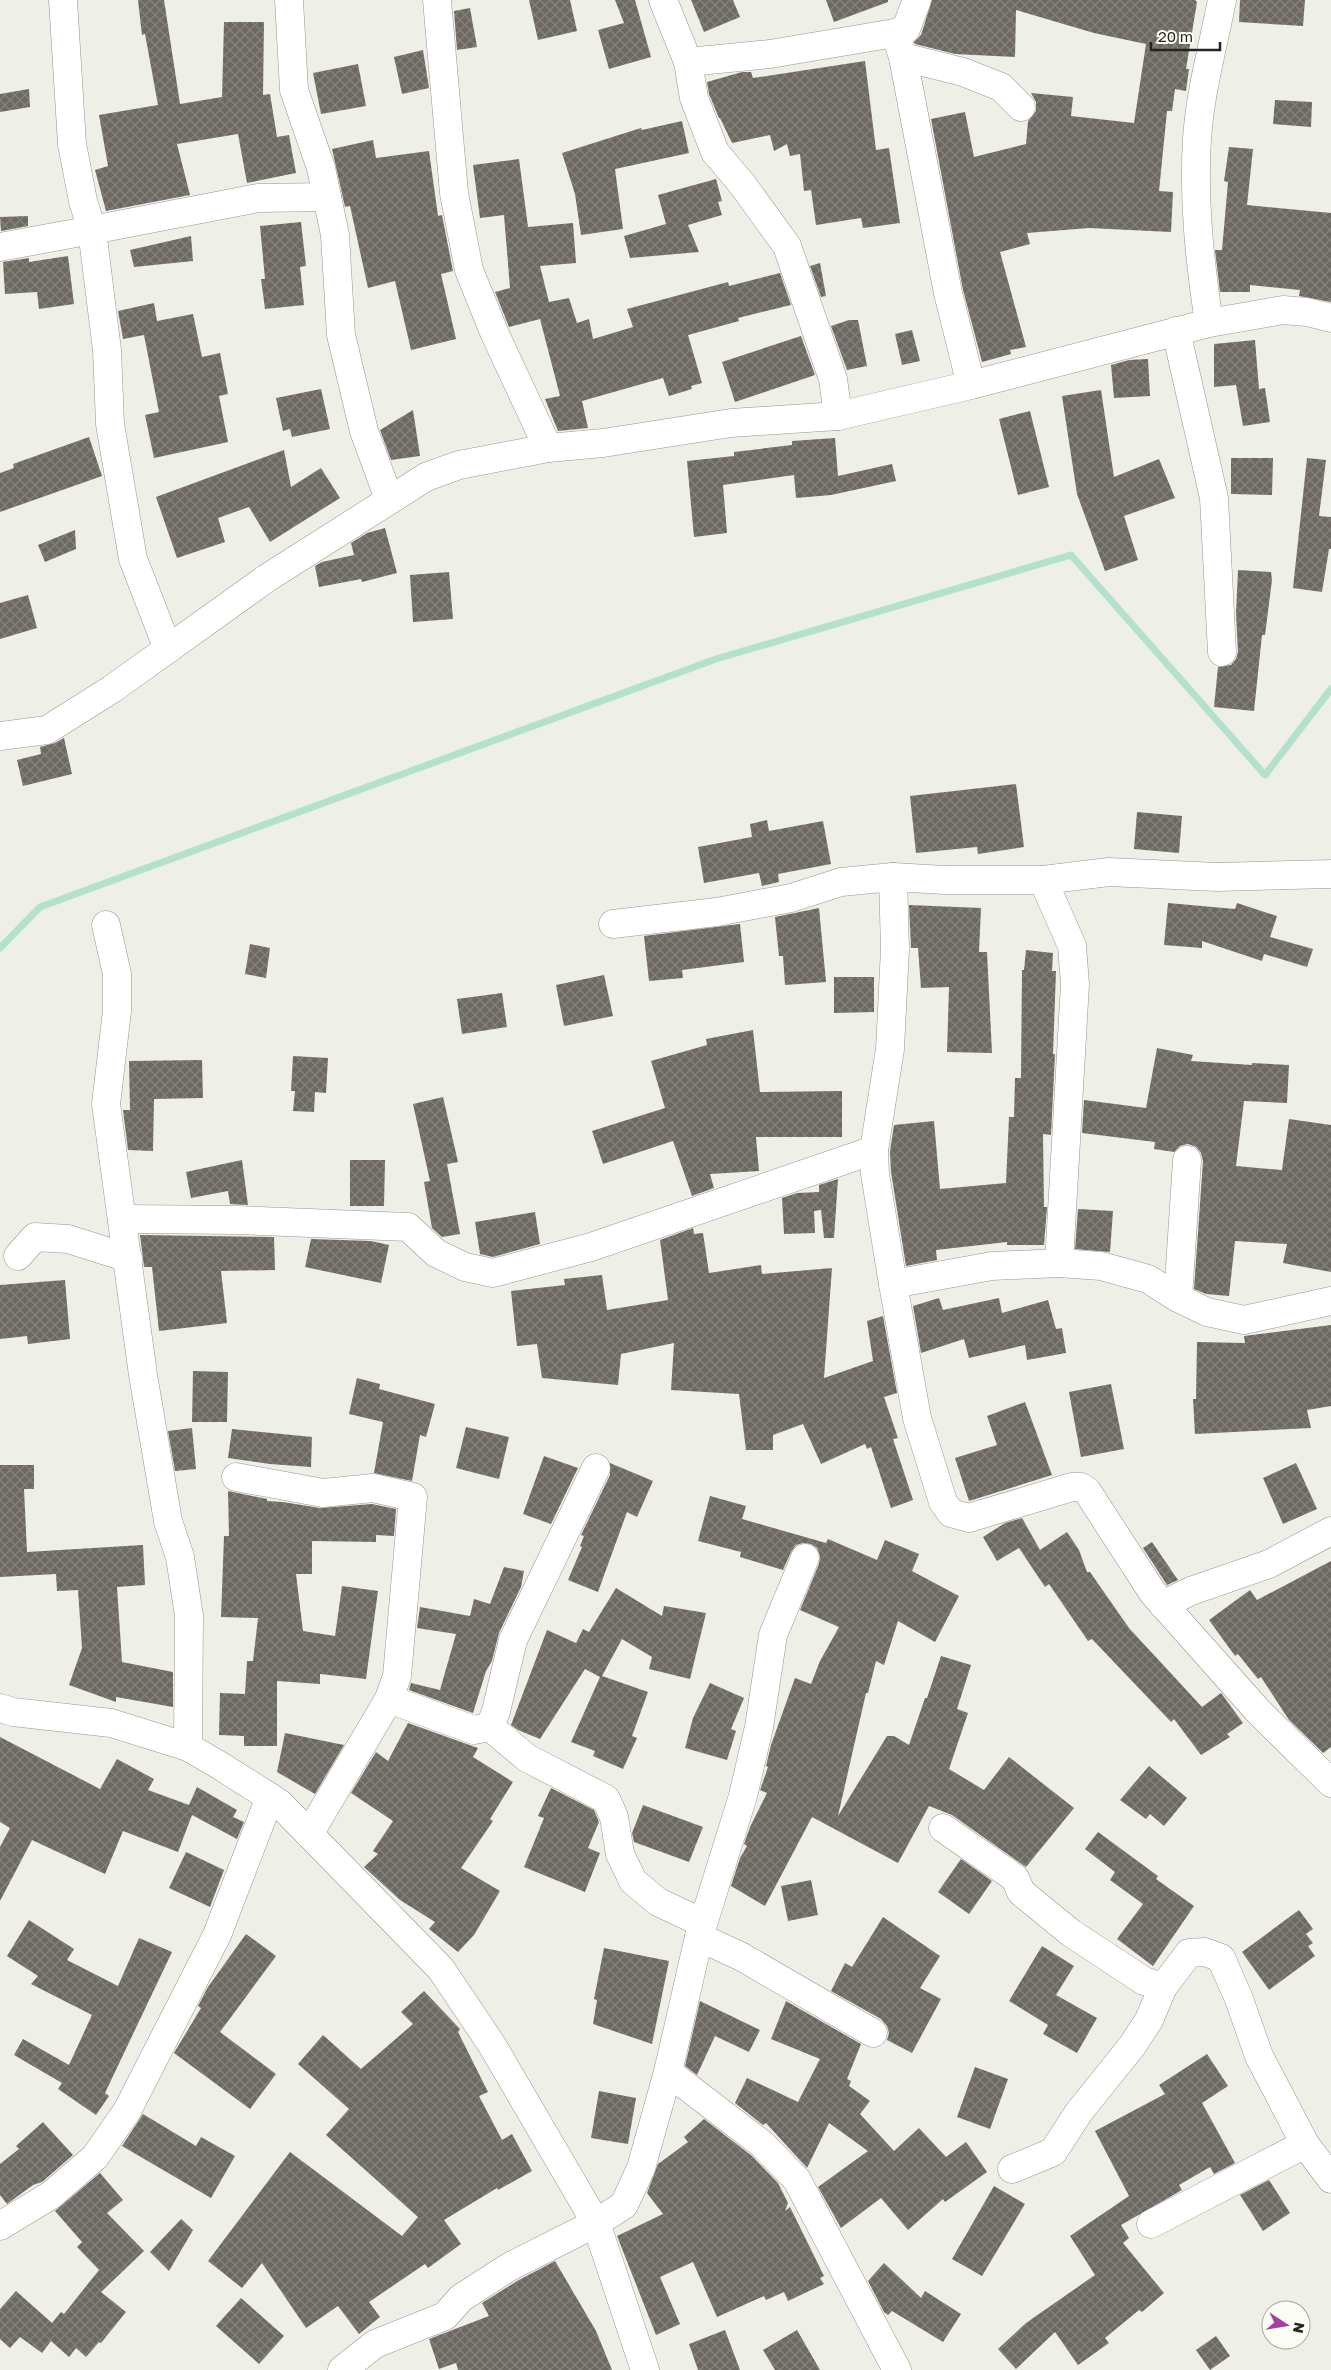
<svg xmlns="http://www.w3.org/2000/svg" width="1331" height="2370" viewBox="0 0 1331 2370" font-family="'Golos Text',sans-serif">
<defs>
<pattern id="building-cross-hatch" width="8" height="8" patternUnits="userSpaceOnUse" patternTransform="scale(1.25)"><rect width="8" height="8" fill="#6d6962"/><path d="M0 0l8 8M0 8l8-8" fill="none" stroke="#85827d"/></pattern>
</defs>
<rect width="100%" height="100%" fill="#eeefe6"/>
<g fill="none" stroke-linecap="round" stroke-linejoin="round">
<path stroke="#b3e1ce" stroke-width="7" d="M0,948l40,-41 676,-248 355,-104 194,220 66,-86"/>
</g>
<g fill="url(#building-cross-hatch)">
<path d="M138,0h26l16,104 42,-7 2,-75h40l-1,73 7,-1 7,43 12,-2 7,38 -49,10 -9,-49 -61,10 13,51 -84,16 -11,-41 13,-4 -9,-51 59,-10 -13,-71 -3,1z"/>
<path d="M529,0h41l7,31 -39,9z"/>
<path d="M615,0h20l16,57 -42,12 -11,-39 26,-7z"/>
<path d="M691,0h42l7,17 -36,15z"/>
<path d="M826,0h62v2l-54,20z"/>
<path d="M932,0h263l2,2 -11,67h3l-3,22 -11,-2 -3,22h-5l-8,80 14,1 -2,40 -82,-4 -62,5 3,11 -30,8 26,95 -16,3 1,4 -29,8 -19,-72 -32,-171 34,-7 9,45 52,-13 2,-23 8,-10v-9l-5,-9 42,4 -2,19 63,7 12,-79 -52,-11 -78,-23 -1,47 -60,-3 -40,-10 -1,-2 7,-7z"/>
<path d="M1240,0h65l-2,26 -64,-4z"/>
<path d="M470,8l7,39 -20,3 -3,-39z"/>
<path d="M423,50l6,38 -27,6 -8,-37z"/>
<path d="M865,61l11,89 13,-2 11,75 -37,5 -2,-10 -45,7 -5,-35 -7,1 -4,-37 -10,2 -3,-12 -13,7 -4,-16 -38,8 -12,-25h-1l-10,-24 -2,-12 35,-10h9l2,6z"/>
<path d="M358,64l8,42 -45,8 -8,-41z"/>
<path d="M29,89l1,18 -30,5v-18z"/>
<path d="M1275,100l37,2 -1,25 -38,-3z"/>
<path d="M682,121l7,32 -74,16 8,60 -42,6 -6,-41 -13,-41 79,-25 1,2z"/>
<path d="M373,140l3,18 53,-7 9,65 4,-1 11,56 -12,3 15,65 -45,11 -16,-69 -27,7 -18,-82 -5,1 -13,-58z"/>
<path d="M1229,147l24,2 -6,56 84,8v89l-32,-6 1,-6 -50,-5v7h-30l-5,-42h7l6,-68 -4,-1z"/>
<path d="M519,159l9,68 45,-4 3,40 -36,3 9,36 20,-4 8,25 12,-4 4,20 40,-12 -6,-18 101,-27 1,4 51,-13 11,32 -53,13 1,3 -51,14 14,48 -11,3 1,3 -23,7 -6,-18 -81,23 6,27 -30,3 -13,-32 15,-3 -20,-77 -31,8 -14,-35 15,-4 -6,-73 -24,3 -7,-53z"/>
<path d="M716,179l6,22 -4,1 4,13 -34,10 11,27 -69,6 -6,-22 42,-12 -8,-29z"/>
<path d="M28,216v10l-27,5 -1,-14z"/>
<path d="M301,222l5,44 -6,1 4,38 -39,4 -4,-30h4l-5,-53z"/>
<path d="M191,236l2,25 -59,6 -4,-17z"/>
<path d="M68,256l6,48 -35,5 -2,-17 -32,2 -2,-32 26,-4v4z"/>
<path d="M820,263l6,33 -5,1 -11,-31z"/>
<path d="M154,303l3,18 36,-7 9,43 18,-4 8,41 -9,2 9,46 -74,16 -9,-43 14,-3 -15,-77 -21,4 -5,-28z"/>
<path d="M849,320h9l9,46 -20,4 -16,-44z"/>
<path d="M912,330l8,31 -18,4 -7,-31z"/>
<path d="M801,336l14,39 -80,27 -13,-40z"/>
<path d="M1255,340l4,49 6,-1 5,34 -27,4 -7,-41 -22,2v-43z"/>
<path d="M1148,359l2,37 -36,2 -3,-33 18,-5z"/>
<path d="M321,389l9,40 -38,8 -2,-8 -7,2 -7,-33z"/>
<path d="M1101,390l13,87 45,-18 16,39 -51,18 14,44 -33,11 -28,-77 -15,-98z"/>
<path d="M413,410l7,46 -29,4 -11,-30z"/>
<path d="M1030,411l19,76 -31,8 -19,-76z"/>
<path d="M89,437l13,39 -102,36v-39l14,-5 -1,-4z"/>
<path d="M835,438l3,38 54,-12 4,17 -65,14 -35,3 -2,-23 -71,10 4,48 -33,4 -7,-76 47,-5v-4l58,-7v-4z"/>
<path d="M284,450l7,37 30,-19 19,30 -70,44 -21,-35 -31,11 7,24 -48,16 -21,-61z"/>
<path d="M1231,458h42l-1,37 -41,-1z"/>
<path d="M1307,458l19,2 -7,56 12,1v32h-2l-7,43 -29,-4z"/>
<path d="M385,528l12,45 -35,9 -1,-3 -42,8 -4,-21 7,-4 32,-7 -3,-12 16,-10z"/>
<path d="M75,530l1,19 -31,13 -7,-17z"/>
<path d="M1238,570l33,2 1,8 -7,55h-3l-8,76 -40,-4 4,-40 13,-2 5,-6 2,-7 -2,-39z"/>
<path d="M449,572l4,47 -40,3 -3,-47z"/>
<path d="M28,595l9,33 -37,11v-36z"/>
<path d="M64,738l8,36 -49,12 -6,-26 24,-6 -1,-7 15,-4z"/>
<path d="M1016,784l8,63 -46,7 -1,-7 -61,6 -6,-57z"/>
<path d="M1137,812l45,4 -3,37 -45,-4z"/>
<path d="M767,820l2,11 54,-10 8,43 -53,10 1,8 -17,4 -3,-13 -55,10 -6,-36 54,-10 -2,-13z"/>
<path d="M1168,903l67,6 2,-6 40,13 -7,21 43,12 -6,18 -43,-13 -2,7 -60,-20v7l-38,-3z"/>
<path d="M909,905l72,3 -2,44h8l5,101 -45,-1 2,-65 -28,1 -3,-40h-7z"/>
<path d="M819,908l7,74 -41,3 -2,-29h-4l-4,-39z"/>
<path d="M740,924l4,38 -62,8 1,8 -34,3 -5,-45z"/>
<path d="M250,944l20,4 -4,30 -21,-4z"/>
<path d="M1026,950l27,3 -1,18h4l-3,83h2l-4,81 -8,-1 1,73h3l-3,38h-37v-3l-71,8 1,10 -31,6 -15,-94 -1,-21 4,-26 40,-4 6,68 66,-6 3,-66h5l1,-39h6l1,-108h2z"/>
<path d="M604,975l9,41 -49,10 -8,-41z"/>
<path d="M834,977h40v35l-40,1z"/>
<path d="M502,993l5,34 -45,7 -5,-35z"/>
<path d="M753,1030l7,62 82,-1v46h-86l3,34 -49,3 4,14 -22,8 -19,-55 -70,23 -11,-33 73,-23 -14,-47 56,-16 -1,-6z"/>
<path d="M1157,1048l36,7 -2,6 61,4v-2l37,2 -2,38 -43,-2 -8,65 46,4 7,-51 42,6v147l-48,-9 4,-19 -52,-3 -6,55 -23,-2 -12,-5 9,-128 -2,-8 -5,-6 -8,-3 -8,2 -6,6 -20,-3 1,-7 -73,-9 2,-33 62,8z"/>
<path d="M293,1056l35,2 -2,35 -11,-1 -1,20 -21,-1 2,-20h-4z"/>
<path d="M202,1060l1,38 -49,1 -1,52 -25,-1 -5,-40h7l-1,-49z"/>
<path d="M443,1097l15,65 -11,2 13,70 -18,3 -10,-9 -8,-46 6,-1 -17,-77z"/>
<path d="M242,1160l6,45 -18,-1 -2,-13 -37,7 -5,-26z"/>
<path d="M350,1160h35l-1,46h-34z"/>
<path d="M838,1179l-4,59h-10l-3,-28 -7,1 1,22 -31,1 -2,-36 15,-5 22,-1v-7z"/>
<path d="M1078,1209l35,2 -3,41 -35,-3z"/>
<path d="M535,1212l5,32 -47,13 -13,-3 -5,-32z"/>
<path d="M693,1228l1,6 9,-1 6,40 52,-8 1,9 70,-6 -8,110 49,-17 -6,-40 16,-5 14,77 -13,4 14,41 -5,1 20,61 -22,8 -20,-61 -4,2 -2,-5 -44,20 -18,-40 -30,11v15h-27l-7,-56 -68,-4 3,-47 -53,11 -3,31 -76,-7 -5,-34 -20,2 -6,-55 54,-6 -1,-6 38,-4 5,35 61,-10 -8,-60z"/>
<path d="M140,1235l134,2 1,33 -54,1 6,52 -68,8 -7,-64h-8z"/>
<path d="M311,1239l60,2 18,4 -8,38 -76,-16z"/>
<path d="M65,1280l5,59 -42,5 -1,-8 -27,3v-54z"/>
<path d="M939,1298l4,12 56,-12 3,15 46,-13 8,29 6,-1 4,25 -39,7 -2,-15 -56,13 -5,-19 -43,14 -8,-47z"/>
<path d="M1331,1325v81l-24,4 4,18 -116,6 -2,-35h3l1,-57 48,1 -1,-7z"/>
<path d="M193,1371l35,1 -1,50h-35z"/>
<path d="M357,1378l23,6 -1,5 56,15 -9,33 -6,-2 -8,46 -38,-8 9,-51 -34,-8z"/>
<path d="M1111,1384l13,65 -43,8 -12,-65z"/>
<path d="M1025,1402l27,73 -83,26 -14,-43 42,-13 -10,-29z"/>
<path d="M466,1427l43,10 -10,42 -43,-11z"/>
<path d="M192,1428l4,41 -21,2 -7,-40z"/>
<path d="M232,1429l80,8 -1,30 -41,-3 -42,-6z"/>
<path d="M544,1456l34,12 -27,56 -28,-10z"/>
<path d="M610,1463l43,18 -16,36 -10,-5 -29,80 -30,-12 14,-33 -2,-1 4,-10 -3,-1 29,-60z"/>
<path d="M1296,1463l21,46 -34,15 -20,-46z"/>
<path d="M0,1465h34v24h-10l3,63 116,-7 2,40 -28,2 5,75 51,10v35l-57,-10v5l-47,-17 13,-37 -4,-58 -21,1 -1,-17 -56,3z"/>
<path d="M228,1491l39,8v2l16,1 37,6 52,-4 24,5 -2,27 -18,-1v7l-64,-1v33h-16l7,57 32,5 7,-50 36,5 -12,88 -46,-5v10l-43,-3v65h-33v-10l-25,-1 1,-42 25,1 2,-33h6l5,-43 -37,-1 3,-81h5z"/>
<path d="M710,1496l36,10 -4,13 84,24 2,-4 49,21 8,-20 34,14 -7,17 47,25 -24,46 -37,-21 -14,44 -8,-4 -8,32h-2l-28,123 49,-80h7l15,9 16,-47h2l14,-42 30,9 -14,44 11,4 -19,56 35,21 25,-33 65,51 -48,59 -74,-52 -23,-9 -31,57 -86,-46 -47,89 -34,-20 9,-28 7,-12 -3,-2 6,-17 17,-34 -7,-3 8,-23 -2,-1 5,-21 24,-67 16,6 9,-23 19,-34 -39,-17 19,-46 1,-8 -3,-8 -6,-4 -8,-1 -7,2 -5,7 -8,18 -43,-13 1,-5 -43,-11z"/>
<path d="M1022,1518l18,32 27,-18 12,18 8,22h3l39,56 73,79 19,-14 22,30 -16,11 3,3 -29,18 -27,-36 -3,3 -79,-83 -4,2 -39,-57 -4,3 -26,-39 -22,13 -14,-24 22,-14z"/>
<path d="M1152,1542l26,38 -11,5 -24,-37z"/>
<path d="M1331,1561v186l-8,6 -34,-33 -28,-43 -3,2 -20,-25 -3,2 -26,-36 41,-30 7,10z"/>
<path d="M504,1567l20,4 -3,16 -22,46 -7,28 -6,10 -13,42 -64,-23 2,-7 29,7 16,-56 -39,-6 3,-21 50,9 4,-17 16,5z"/>
<path d="M616,1588l46,28 2,-10 42,7 -16,66 -41,-10 3,-12 -30,-18 -20,37 46,16 -16,44 5,2 -14,31 -30,-13 2,-5 -24,-9 29,-65 -15,-8 -45,70 -22,-9 -7,-5 36,-95 29,13 7,-14 6,3z"/>
<path d="M710,1683l34,15 -13,31 5,2 -9,29 -42,-12 8,-30z"/>
<path d="M408,1723l70,25 -5,9 40,25 -23,37 3,2 -32,47 39,23 -26,44 -16,17 -29,-23 6,-7 -35,-22 -36,-33 14,-13 -5,-3 20,-30 -42,-28 25,-41 12,9z"/>
<path d="M285,1733l59,12 -29,49 -38,-22z"/>
<path d="M0,1737l100,52 17,-30 37,20 -6,11 41,15 8,-18 40,23 -4,7 11,5 -7,17 -45,-24 -14,37 -55,-21 -18,43 -73,-34 -32,61v-54l10,-19 -10,-6z"/>
<path d="M1149,1766l38,32 -23,28 -14,-12 -4,5 -26,-19z"/>
<path d="M551,1788l43,22 5,12 -11,26 12,5 -15,39 -61,-25 20,-49 -6,-2z"/>
<path d="M643,1805l60,22 -14,35 -55,-20 -2,-9z"/>
<path d="M1098,1832l60,44 -2,3 38,27 -41,60 -36,-27 26,-35 -33,-24 5,-8 -30,-23z"/>
<path d="M186,1852l38,18 -14,37 -41,-19z"/>
<path d="M961,1859l31,22 -23,33 -31,-22z"/>
<path d="M811,1880l7,35 -30,6 -7,-35z"/>
<path d="M1299,1910l14,19 -7,5 7,9 -5,3 7,10 -46,34 -27,-38z"/>
<path d="M883,1917l57,39 -20,32 21,11 -29,54 -25,-13 2,-7 -2,-7 -6,-7 -50,-28 14,-28 7,4z"/>
<path d="M29,1920l45,29 -7,11 51,26 21,-48 33,14 -67,141 4,3 -13,19 -38,-26 4,-6 -48,-28 9,-16 46,26 23,-50 -61,-31 7,-8 -31,-20z"/>
<path d="M246,1934l30,22 -56,76 56,42 -26,35 -76,-56 27,-45 -3,-2 10,-19z"/>
<path d="M1042,1946l32,20 -18,29 41,23 -20,35 -34,-19 5,-9 -39,-24z"/>
<path d="M604,1948l65,13 -17,83 -59,-20 4,-24 -3,-1z"/>
<path d="M424,1991l36,38 -2,3 30,60 -9,4 23,44 10,-6 20,37 -34,19 -1,-2 -53,32 17,24 -33,24 -3,-4 -56,38 11,15 -21,17 -21,-28 -32,22 -44,-65 -20,25 -34,-27 82,-109 112,84 16,-19 -92,-82 23,-26 -51,-45 25,-29 38,34 52,-45 -12,-12z"/>
<path d="M700,2001l60,29 -11,22 -34,-16 -18,39 -12,-9z"/>
<path d="M786,2001l75,43 -14,35 4,2 -2,5 21,15 -10,13 34,37 25,-23 27,29 20,-15 21,30 -42,30 -2,-3 -35,31 -27,-32 -40,30 -23,-41 50,-36 -39,-28 -22,45 -41,-45 -3,2 -28,-22 12,-25 51,24 22,-43 -49,-20z"/>
<path d="M1207,2054l21,32 -26,17 33,60 -21,11 -4,-7 -31,18 3,5 -61,35 8,13 -6,5 41,50 -22,19 -3,-2 -34,28 4,5 -31,22 -23,-33 -39,37 -18,-20 28,-26 69,-48 -25,-39 59,-40 -34,-65 70,-37 -6,-9z"/>
<path d="M975,2067l33,12 -18,50 -33,-12z"/>
<path d="M599,2091l37,7 -8,46 -37,-6z"/>
<path d="M143,2114l53,32 5,-9 34,19 -24,42 -89,-52z"/>
<path d="M704,2119l48,37 26,27 10,20 -3,8 5,-4 34,69 -4,2 4,6 -36,17 -4,-9 -18,8 -2,-4 -47,21 -24,-55 -33,15 20,47 -24,11 -39,-99 46,-22 -16,-21 11,-29 30,-22 -4,-5z"/>
<path d="M43,2122l30,33 -31,27 -9,3 -26,19 -7,-9v-31l19,-15 -3,-3z"/>
<path d="M100,2173l23,27 -16,13 37,38 -43,41 25,20 -25,31 -2,-1 -13,15 -10,-9 -7,9 -18,-16 -9,12 -22,-16 -10,11 -10,-9v-30l16,-18 36,32 9,-11 3,2 35,-44 -22,-23 5,-5 -27,-31z"/>
<path d="M1269,2180l21,33 -27,18 -23,-36z"/>
<path d="M994,2186l31,18 -43,72 -30,-17z"/>
<path d="M181,2219l12,11 -24,41 -19,-19z"/>
<path d="M555,2261l41,70 16,39h-154l-2,-7 -17,6 -10,-30 60,-23 -7,-13 35,-22z"/>
<path d="M884,2263l37,35 4,-7 36,23 -18,28 -51,-31 -4,4 -4,-3 -16,-31z"/>
<path d="M241,2298l43,38 -25,28 -43,-38z"/>
<path d="M725,2330l15,40h-42l-9,-26z"/>
<path d="M797,2330l23,40h-45l-12,-20z"/>
<path d="M1216,2336l14,20 -20,14 -14,-20z"/>
</g>
<g fill="none" stroke-linecap="round" stroke-linejoin="round">
<defs>
<g id="minor">
<path d="M63,0l9,144 11,57 9,29 166,-32 69,-1"/>
<path d="M289,0l5,90 27,78 14,67 6,100 23,96 25,68"/>
<path d="M437,0l17,193 15,77 25,62 54,116"/>
<path d="M663,0l25,62 6,36 21,54 27,32 45,62 46,133 5,37"/>
<path d="M895,33l8,24 45,236 23,92"/>
<path d="M903,57l60,15 38,15 20,20"/>
<path d="M688,62l82,-8 125,-21 11,-4 11,-29"/>
<path d="M0,247l92,-17 15,120 3,74 23,135 35,90"/>
<path d="M1209,323c-9,-61 -16,-122 -12,-184 3,-47 16,-92 25,-139"/>
<path d="M1176,331l38,167 8,154"/>
<path d="M0,736l47,-6 65,-41 155,-111 159,-101 33,-12 89,-17 55,-5 128,-20 107,-7 133,-31 238,-62 74,-13 24,2 24,6"/>
<path d="M893,877l2,72 -5,100 -16,101 1,24 18,110 99,-18 67,-3 42,3 47,13 30,19 29,14 37,8 87,-19"/>
<path d="M1043,880l29,66 3,38 -16,279"/>
<path d="M613,924l104,-12 74,-14 50,-16 52,-5 52,3h98l66,-8 108,5 114,-3"/>
<path d="M106,925l11,49v37l-11,93 37,271 25,146 12,36 9,59 -1,131"/>
<path d="M122,1219l115,1 171,7 28,26 29,14 28,6 98,-26 283,-97"/>
<path d="M18,1256l17,-19 33,2 60,19"/>
<path d="M893,1284l24,134 26,84 8,11 18,5 103,-31h9l6,4 66,102 105,118 73,72"/>
<path d="M1178,1298l9,-138"/>
<path d="M236,1477l87,16 50,-5 40,9 -16,179 -8,23 -80,135"/>
<path d="M1163,1605l28,-14 78,-27 62,-33"/>
<path d="M389,1699l85,31 16,-3 6,-16 17,-71 83,-172"/>
<path d="M0,1708l13,4 98,11 77,24 31,18 60,38 162,166 51,76 104,178 49,147"/>
<path d="M490,1727l37,31 79,41 8,18 6,37 13,27 25,21 45,21"/>
<path d="M943,1828l72,50 6,14 50,41 73,48 19,6 26,-34 16,-1 16,6 18,41 20,57 46,88 26,35"/>
<path d="M699,1937l43,20 131,76"/>
<path d="M668,2072l94,72 35,36 100,190"/>
<path d="M1012,2169l41,-17 26,-40 53,-66 17,-26 14,-33"/>
<path d="M1151,2224l154,-80"/>
<path d="M0,2226l51,-31 44,-38 32,-46 90,-176 53,-138"/>
<path d="M342,2370l33,-26 70,-28 16,-18 48,-31 87,-44 28,-18 17,-37 27,-96 31,-135 44,-141 16,-69 14,-92 32,-77"/>
</g>
</defs>
<use href="#minor" stroke="#96978e" stroke-width="29"/>
<use href="#minor" stroke="#fff" stroke-width="28"/>
</g>
<g transform="translate(1286 2325) rotate(102)"><circle r="24" fill="#fbfcf3" stroke="#a5a69f"/>
<path d="M0-4L9 19L0 12L-9 19Z" fill="#a440a6"/>
<text y="-8" font-size="14" font-weight="bold" text-anchor="middle" fill="#242521">N</text>
</g>
<path d="M1151 42v8h69v-8" fill="none" stroke="#242521" stroke-width="2.5"/>
<text x="1158" y="42" font-size="15" fill="#242521" stroke="#fbfcf3" stroke-width="4" paint-order="stroke">20 m</text>
</svg>
